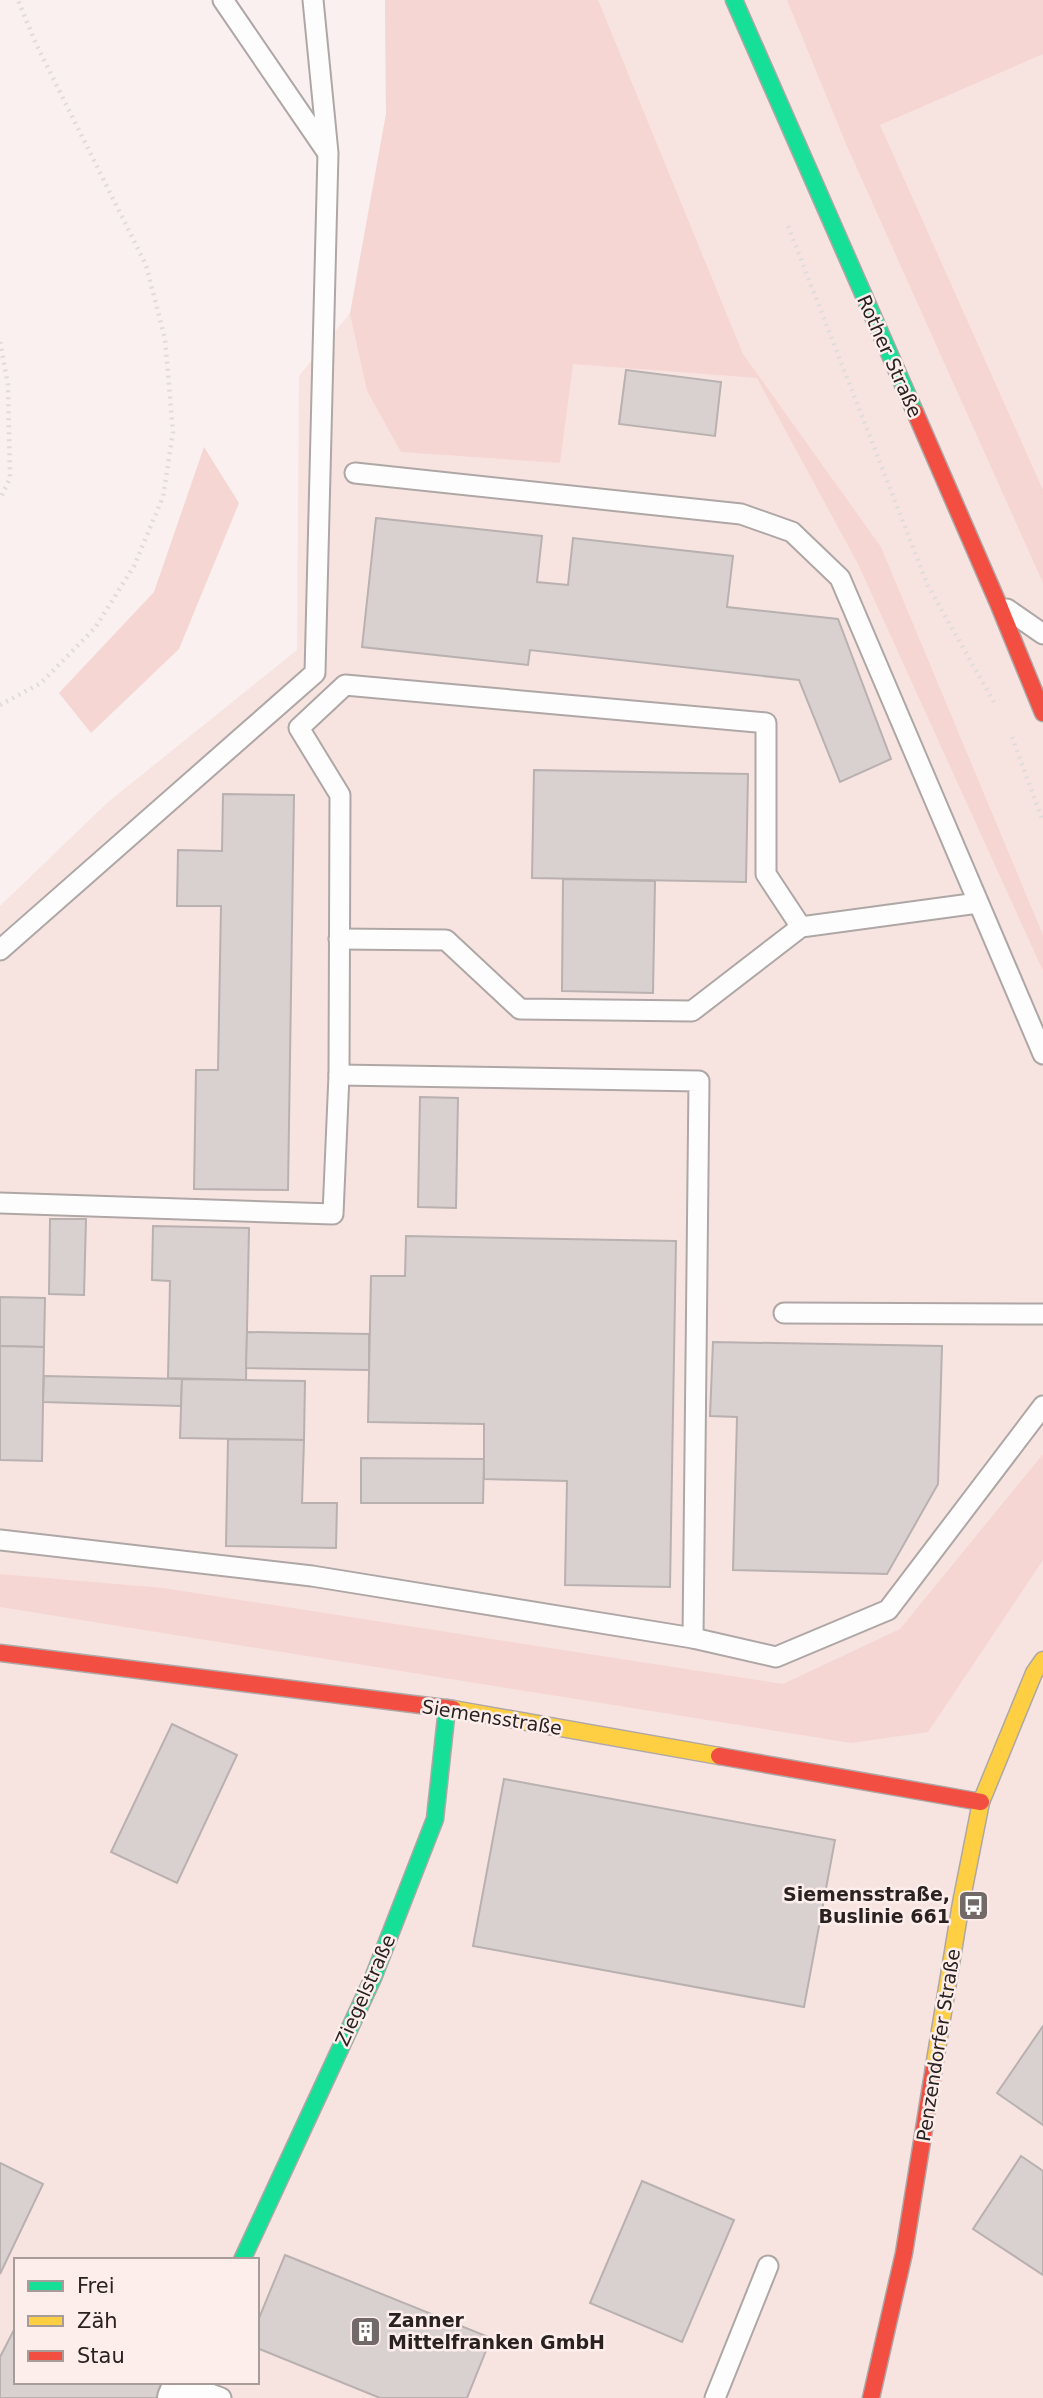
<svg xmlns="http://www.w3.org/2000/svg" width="1043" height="2398" viewBox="0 0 1043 2398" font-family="'DejaVu Sans',sans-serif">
<rect width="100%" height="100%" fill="#f9f0ef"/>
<path fill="#f7e4e1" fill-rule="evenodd" d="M385,0h658v2398h-1043v-1492l108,-104 189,-152 2,-274 51,-63 36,-199zM16,2260h241v122h-241z"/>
<g fill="#f6d6d2">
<path d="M385,0h213l145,354 138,193 162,388v36l-185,-407 -101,-186 -184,-14 -13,99 -159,-11 -34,-61 -17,-77 36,-200z"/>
<path d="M787,0h256v54l-163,71 163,365v93l-197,-439z"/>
<path d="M204,447l35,56 -60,146 -88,84 -32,-40 95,-101z"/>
<path d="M1043,1454v106l-115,172 -77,11 -851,-136v-33l163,14 620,96 117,-55z"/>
</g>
<g fill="#d9d1d0" stroke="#b8b1b0" stroke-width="2">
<path d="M626,370l95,12 -6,54 -96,-12z"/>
<path d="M376,518l166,18 -5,46 31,3 5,-47 160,18 -6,51 111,12 53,140 -51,23 -41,-102 -269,-30 -2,15 -166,-18z"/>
<path d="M534,770l214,4 -2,108 -214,-4z"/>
<path d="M223,794l71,1 -6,395 -94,-1 2,-119h22l3,-164h-44l1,-56 44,1z"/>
<path d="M563,879l92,2 -2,112 -91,-2z"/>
<path d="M420,1097l38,1 -2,110 -38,-1z"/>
<path d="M50,1219h36l-2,76 -35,-1z"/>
<path d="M153,1226l96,2 -3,152 -78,-2 2,-97 -18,-1z"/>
<path d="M406,1236l270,5 -6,346 -105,-2 2,-104 -83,-2v-55l-116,-2 3,-146h34z"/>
<path d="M0,1297l45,1 -1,49 -44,-1z"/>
<path d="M247,1332l122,2v36l-123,-2z"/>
<path d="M713,1342l229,4 -4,138 -51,90 -154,-4 4,-153 -27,-1z"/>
<path d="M0,1346l44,1 -2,114 -42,-1z"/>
<path d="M44,1376l138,3 -1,27 -138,-4z"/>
<path d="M182,1379l123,2 -1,59 -124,-2z"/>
<path d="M228,1439l76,1 -2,63h35l-1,45 -110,-2z"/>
<path d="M361,1458l123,1 -1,44h-122z"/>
<path d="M172,1724l65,31 -60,128 -66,-31z"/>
<path d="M504,1779l331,61 -31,167 -331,-61z"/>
<path d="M1043,2026v99l-46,-32z"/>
<path d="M1021,2156l22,15v104l-70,-46z"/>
<path d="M0,2163l43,21 -43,90z"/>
<path d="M642,2181l92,39 -52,122 -92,-39z"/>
<path d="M285,2255l206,83 -24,60h-87l-123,-50v-25z"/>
<path d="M16,2326v56l149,2 -7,14h-158v-41z"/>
</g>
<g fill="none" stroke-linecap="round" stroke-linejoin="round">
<defs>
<g id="lane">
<path d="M223,0l104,152"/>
<path d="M355,473l386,41 51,18 48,46 203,476"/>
<path d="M1007,609l36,25"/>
<path d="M339,939l107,1 74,69 172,2 109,-84 177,-24"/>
<path d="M0,950l315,-277 13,-520 -15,-153"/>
<path d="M339,1075l360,6 -6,557"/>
<path d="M0,1203l333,11 6,-139 1,-280 -41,-67 46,-43 421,38v151l35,53"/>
<path d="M784,1313l259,1"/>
<path d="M0,1540l312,36 381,62 83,19 112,-47 155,-204"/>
<path d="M184,2384l37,14"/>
<path d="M715,2398l53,-132"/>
</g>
<path id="street" d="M177,2398l7,-16"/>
<g id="fast">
<path d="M734,0l181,412"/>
<path d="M242,2260l131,-282 62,-159 12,-111"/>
</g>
<g id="slow">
<path d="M453,1709l266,47"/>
<path d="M934,2067l27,-164 20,-101 53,-129 9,-13"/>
</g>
<g id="jam">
<path d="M915,412l83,191 45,110"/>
<path d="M0,1653l453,56"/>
<path d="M719,1756l262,46"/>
<path d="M871,2398l33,-145 30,-186"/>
</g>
</defs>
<use href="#lane" stroke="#aea7a6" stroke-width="23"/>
<use href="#street" stroke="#aea7a6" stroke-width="42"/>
<use href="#fast" stroke="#aea7a6" stroke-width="19"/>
<use href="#slow" stroke="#aea7a6" stroke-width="19"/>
<use href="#jam" stroke="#aea7a6" stroke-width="19"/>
<g stroke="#e0dcdc" stroke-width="4.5" stroke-dasharray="2 5" stroke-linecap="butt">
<path d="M788,226l140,360 66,116"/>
<path d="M0,342l8,43 2,93 -10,21"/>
<path d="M0,705l41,-22 54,-55 39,-62 29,-69 10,-65 -8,-93 -19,-74 -110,-221 -18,-44"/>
<path d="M1012,737l31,85"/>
</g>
<use href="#lane" stroke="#fefdfd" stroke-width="19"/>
<use href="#street" stroke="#fefdfd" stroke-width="38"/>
<use href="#fast" stroke="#16e098" stroke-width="16"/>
<use href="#slow" stroke="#ffcf43" stroke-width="16"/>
<use href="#jam" stroke="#f24e42" stroke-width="16"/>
</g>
<defs>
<symbol id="bus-square" viewBox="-11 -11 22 22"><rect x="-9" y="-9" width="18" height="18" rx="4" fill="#726a69" stroke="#fdedeb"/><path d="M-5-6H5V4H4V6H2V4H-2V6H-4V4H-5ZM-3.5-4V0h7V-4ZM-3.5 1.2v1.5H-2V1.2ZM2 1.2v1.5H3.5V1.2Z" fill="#fff"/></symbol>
<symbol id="building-square" viewBox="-11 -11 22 22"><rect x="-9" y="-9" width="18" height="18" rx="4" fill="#726a69" stroke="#fdedeb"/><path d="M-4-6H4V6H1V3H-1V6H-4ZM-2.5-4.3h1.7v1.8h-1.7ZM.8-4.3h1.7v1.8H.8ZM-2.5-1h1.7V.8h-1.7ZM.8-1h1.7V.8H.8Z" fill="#fff"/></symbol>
</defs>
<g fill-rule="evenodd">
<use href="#bus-square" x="956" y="1888" width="35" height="35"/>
<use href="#building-square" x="348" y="2314" width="35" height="35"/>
</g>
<g text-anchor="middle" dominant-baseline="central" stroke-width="5" stroke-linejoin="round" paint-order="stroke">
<g font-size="19" fill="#292221" stroke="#fdedeb">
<text transform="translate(890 356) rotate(66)">Rother Straße</text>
<text transform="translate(492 1717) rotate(9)">Siemensstraße</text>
<text transform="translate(365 1990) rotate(-66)">Ziegelstraße</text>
<text transform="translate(938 2045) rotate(-81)">Penzendorfer Straße</text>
</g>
<g font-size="19" font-weight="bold" fill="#292221" stroke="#fdedeb" text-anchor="end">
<text x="950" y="1894">Siemensstraße,<tspan x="950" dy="22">Buslinie 661</tspan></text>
<text x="388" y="2320" text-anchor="start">Zanner<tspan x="388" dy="22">Mittelfranken GmbH</tspan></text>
</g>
</g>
<rect x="14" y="2258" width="245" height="126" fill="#fdedeb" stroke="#a89c9a" stroke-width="2"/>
<rect x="28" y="2281" width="35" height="10" fill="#16e098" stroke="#a89c9a" stroke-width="2"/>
<text x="77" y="2293" font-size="21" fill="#292221">Frei</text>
<rect x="28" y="2316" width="35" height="10" fill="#ffcf43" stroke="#a89c9a" stroke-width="2"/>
<text x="77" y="2328" font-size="21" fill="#292221">Zäh</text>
<rect x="28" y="2351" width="35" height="10" fill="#f24e42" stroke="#a89c9a" stroke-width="2"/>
<text x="77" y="2363" font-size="21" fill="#292221">Stau</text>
</svg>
